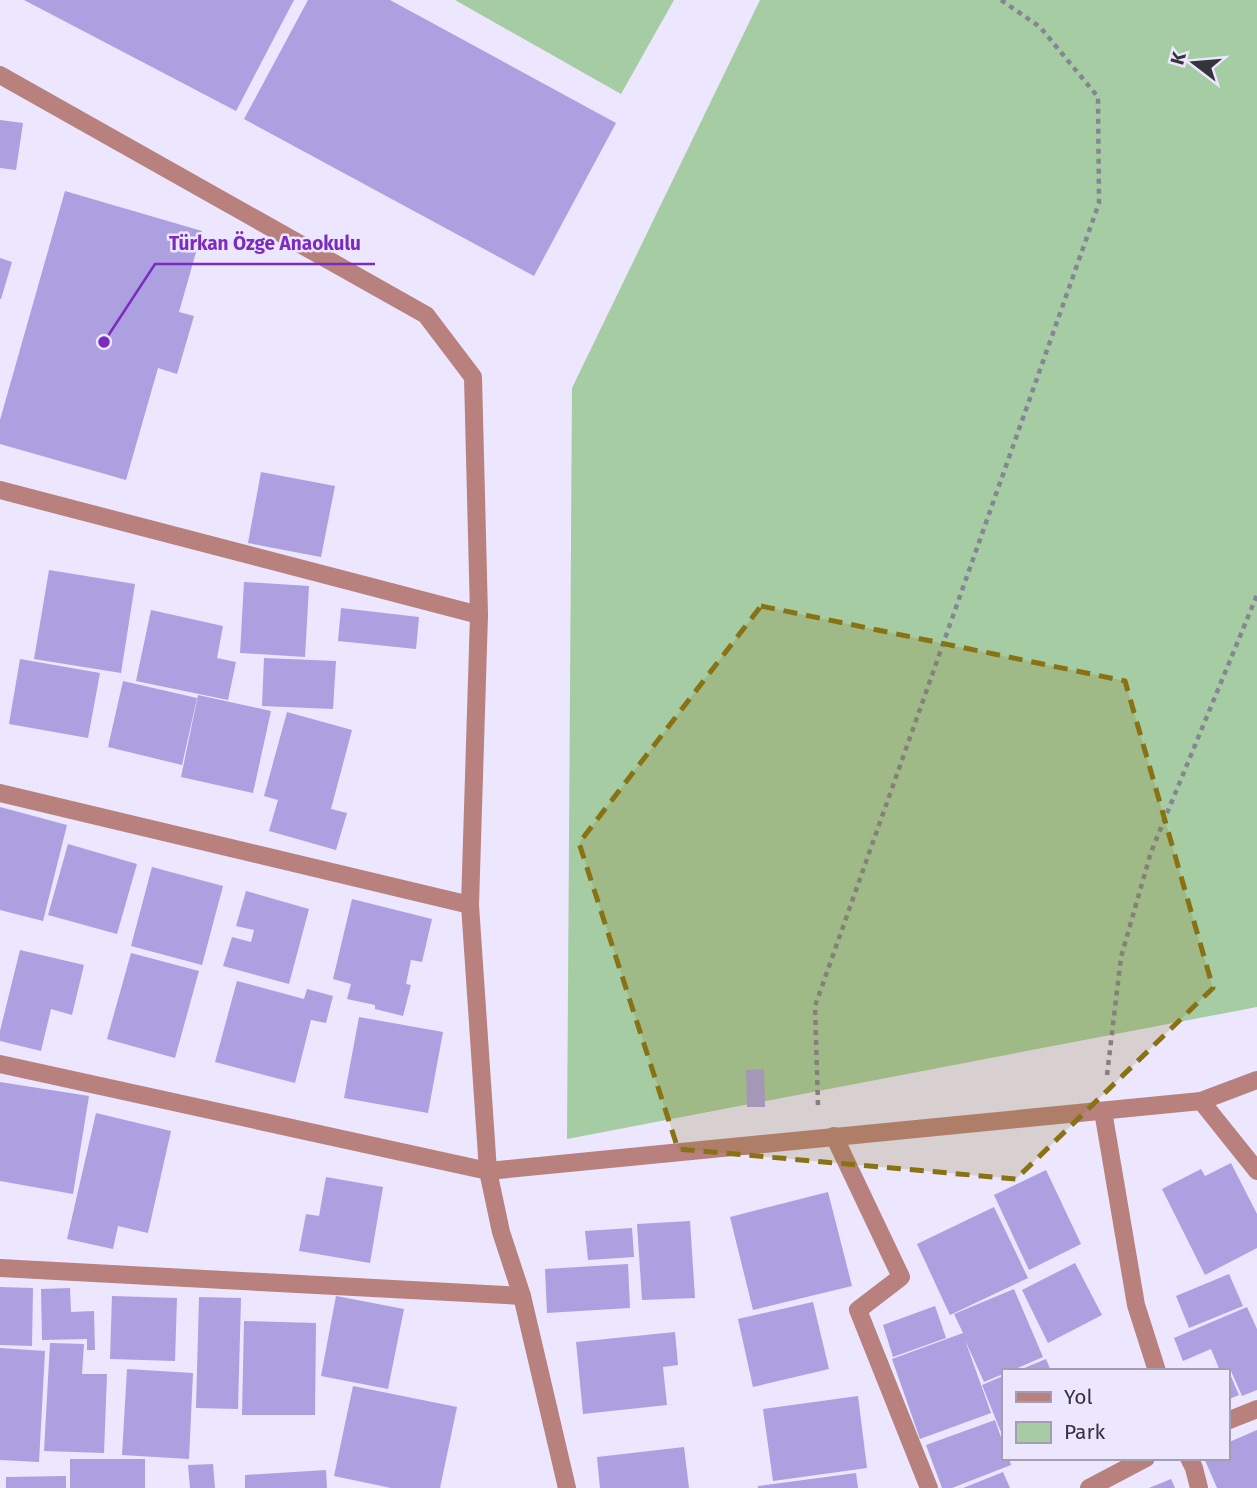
<svg xmlns="http://www.w3.org/2000/svg" width="1257" height="1488" viewBox="0 0 1257 1488" font-family="'Fira Sans',sans-serif">
<rect width="100%" height="100%" fill="#ece6ff"/>
<g fill="#a6cca3">
<path d="M455,0h219l-53,94z"/>
<path d="M760,0h497v1007l-690,132 5,-751z"/>
</g>
<g fill="#ada0e0">
<path d="M24,0h270l-58,111z"/>
<path d="M308,0h82l226,123 -82,153 -290,-157z"/>
<path d="M0,120l23,3 -7,47 -16,-2z"/>
<path d="M65,191l137,40 -23,81 15,4 -17,58 -19,-6 -32,112 -126,-36v-24z"/>
<path d="M0,258l12,4 -11,37h-1z"/>
<path d="M261,472l74,14 -14,71 -73,-14z"/>
<path d="M49,570l86,14 -14,89 -87,-14z"/>
<path d="M244,582l65,4 -4,71 -65,-4z"/>
<path d="M341,608l78,9 -3,32 -78,-8z"/>
<path d="M151,610l72,16 -6,32 19,4 -8,38 -92,-19z"/>
<path d="M264,658l72,3 -3,48 -71,-3z"/>
<path d="M20,659l80,14 -12,65 -79,-14z"/>
<path d="M123,681l74,17 -15,67 -74,-18z"/>
<path d="M198,695l73,16 -18,82 -72,-16z"/>
<path d="M287,712l65,18 -21,79 16,4 -11,37 -67,-19 9,-31 -14,-4z"/>
<path d="M0,807l67,18 -24,96 -43,-11z"/>
<path d="M68,844l69,20 -20,70 -69,-19z"/>
<path d="M152,867l71,19 -21,79 -71,-19z"/>
<path d="M246,891l63,18 -20,75 -66,-18 9,-29 19,5 3,-12 -18,-4z"/>
<path d="M352,899l80,20 -10,43 -11,-2 -5,24 5,1 -8,31 -28,-7v-4l-28,-6 4,-15 -18,-5z"/>
<path d="M20,950l64,15 -12,50 -21,-6 -10,42 -41,-10v-10z"/>
<path d="M131,953l68,18 -24,87 -68,-19z"/>
<path d="M237,981l67,18 3,-10 26,7 -7,27 -15,-3 -16,63 -80,-21z"/>
<path d="M359,1017l84,15 -15,81 -84,-15z"/>
<path d="M764,1069l1,38h-18l-1,-37z"/>
<path d="M0,1082l89,14 -16,98 -73,-13z"/>
<path d="M96,1113l75,18 -23,102 -30,-7 -5,23 -46,-10z"/>
<path d="M1231,1163l26,51v34l-52,27 -43,-86 39,-20 4,7z"/>
<path d="M1046,1170l35,74 -52,26 -35,-75z"/>
<path d="M326,1177l57,10 -13,76 -71,-12 7,-37 13,2z"/>
<path d="M828,1192l24,94 -99,24 -23,-93z"/>
<path d="M994,1207l34,71 -78,37 -33,-71z"/>
<path d="M690,1221l5,77 -53,2 -5,-76z"/>
<path d="M632,1228l2,29 -46,3 -3,-29z"/>
<path d="M1075,1263l27,52 -54,28 -26,-53z"/>
<path d="M628,1264l2,44 -83,5 -2,-44z"/>
<path d="M1229,1274l14,32 -54,22 -13,-32z"/>
<path d="M0,1287l33,1 -1,58 -32,-1z"/>
<path d="M70,1288l1,24 23,-1 1,39h-8v-11l-45,1 -1,-51z"/>
<path d="M1014,1289l29,68 -32,14h-8v3l-19,8 -19,-42 26,73 -71,26 -28,-80 71,-26 -9,-19z"/>
<path d="M112,1296l65,2 -2,63 -65,-2z"/>
<path d="M336,1296l68,13 -16,80 -67,-13z"/>
<path d="M199,1297l42,1 -3,111 -42,-1z"/>
<path d="M813,1302l16,67 -76,18 -15,-68z"/>
<path d="M935,1306l11,32 -53,19 -10,-32z"/>
<path d="M1247,1307l10,22v61l-15,6 -11,-25h-11l-9,-22 -28,12 -9,-23z"/>
<path d="M244,1321l72,2 -1,92h-73z"/>
<path d="M675,1332l3,33 -15,2 4,38 -84,9 -7,-72z"/>
<path d="M50,1343l34,1 -2,30h25l-3,79 -60,-2z"/>
<path d="M0,1348l45,3 -6,111 -39,-2z"/>
<path d="M1046,1359l5,12h-34z"/>
<path d="M127,1369l66,4 -4,86 -67,-4z"/>
<path d="M1230,1374l9,21 -12,5v-25z"/>
<path d="M1003,1376v61l-21,-52z"/>
<path d="M353,1386l104,21 -17,81h-49l-57,-12z"/>
<path d="M858,1396l9,72 -94,13 -10,-72z"/>
<path d="M995,1420l8,23v15h6l2,7 -59,23h-10l-16,-43z"/>
<path d="M1257,1430v58h-40l-13,-30h23v-15z"/>
<path d="M684,1447l5,41h-89l-3,-31z"/>
<rect x="70" y="1459" width="75" height="29"/>
<path d="M213,1464l2,24h-25l-2,-23z"/>
<path d="M326,1470l1,18h-82v-13z"/>
<path d="M1003,1472l7,16h-47z"/>
<path d="M856,1473l2,15h-100v-2z"/>
<path d="M66,1476v12h-60v-11z"/>
<path d="M1171,1479l4,9h-26z"/>
</g>
<g fill="none" stroke-linecap="round" stroke-linejoin="round">
<g stroke="#878494" stroke-width="4.5" stroke-dasharray="5 5" stroke-linecap="butt">
<path d="M1107,1075l14,-118 30,-105 106,-257"/>
<path d="M818,1105l-3,-99 284,-803 -1,-106 -58,-70 -39,-27"/>
</g>
<g stroke="#b8817e" stroke-width="18">
<path d="M0,75l426,240 47,62 6,238 -9,290 18,266 13,61 21,64 45,192"/>
<path d="M0,490l479,125"/>
<path d="M0,793l470,112"/>
<path d="M0,1064l488,107 713,-70 56,-21"/>
<path d="M1201,1101l56,70"/>
<path d="M1103,1111l33,194 21,66"/>
<path d="M834,1136l67,141 -43,33 71,178"/>
<path d="M0,1268l522,28"/>
<path d="M1227,1421l30,-12"/>
<path d="M1189,1458l5,10 5,20"/>
<path d="M1089,1488l57,-30"/>
</g>
</g>
<path fill="#897214" fill-opacity="0.2" stroke="#897214" stroke-width="5" stroke-dasharray="14 9" stroke-linejoin="round" d="M761,606l364,75 88,307 -197,191 -338,-30 -99,-306z"/>
<path fill="none" stroke="#7b2cbf" stroke-width="2.5" d="M104 342L155 264H375"/>
<circle fill="#7b2cbf" stroke="#ece6ff" stroke-width="2.5" cx="104" cy="342" r="7"/>
<g font-size="19" text-anchor="middle" font-weight="bold" fill="#7b2cbf" stroke="#ece6ff" stroke-width="5" stroke-linejoin="round" paint-order="stroke">
<text x="265" y="250">Türkan Özge Anaokulu</text>
</g>
<rect x="1002" y="1369" width="228" height="91" fill="#ece6ff" stroke="#a39eb1" stroke-width="2"/>
<rect x="1016" y="1392" width="35" height="10" fill="#b8817e" stroke="#a39eb1" stroke-width="2"/>
<text x="1064" y="1404" font-size="21" fill="#35333c">Yol</text>
<rect x="1016" y="1422" width="35" height="21" fill="#a6cca3" stroke="#a39eb1" stroke-width="2"/>
<text x="1064" y="1439" font-size="21" fill="#35333c">Park</text>
<g transform="translate(1194 63) rotate(286)" stroke="#ece6ff" stroke-width="5" paint-order="stroke">
<path d="M0-5L12 26L0 18L-12 26Z" fill="#35333c"/>
<text y="-10" font-size="19" font-weight="bold" text-anchor="middle" fill="#35333c">K</text>
</g>
</svg>
